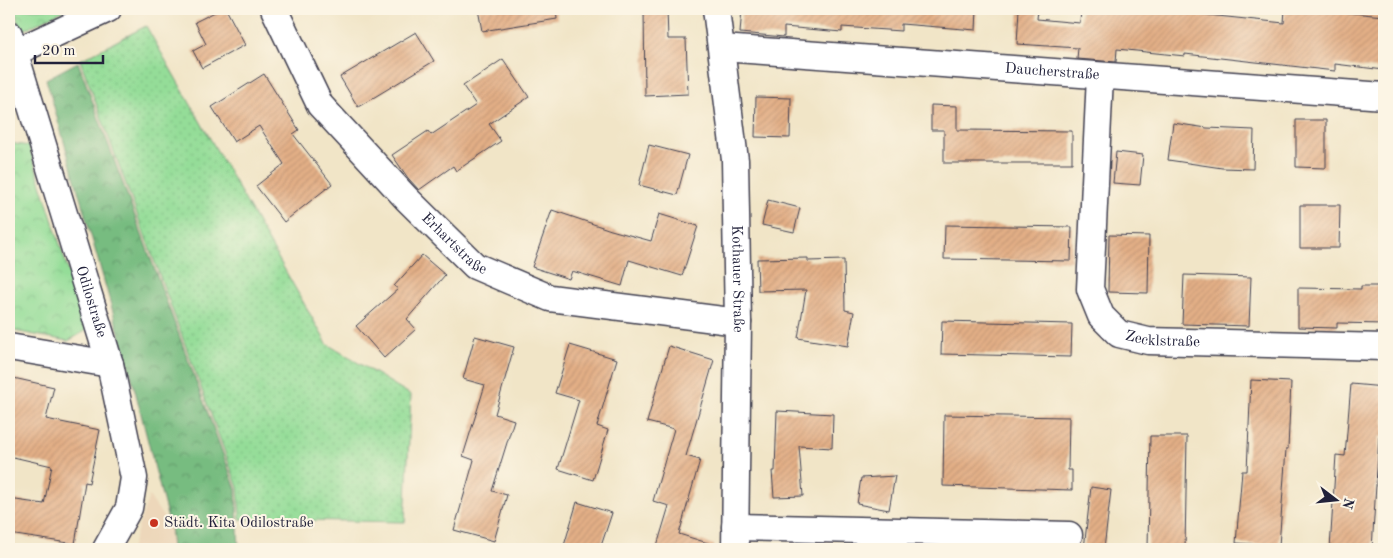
<svg xmlns="http://www.w3.org/2000/svg" width="1393" height="558" viewBox="0 0 1393 558" font-family="'Old Standard TT',serif">
<defs>
<pattern id="grass-dots" width="8" height="8" patternUnits="userSpaceOnUse" patternTransform="scale(1.25)"><rect width="8" height="8" fill="#94dd98"/><path d="M2 2h.1M6 6h.1" fill="none" stroke="#7fbd84" stroke-width="1.8" stroke-linecap="round"/></pattern>
<pattern id="forest-crowns" width="20" height="18" patternUnits="userSpaceOnUse" patternTransform="scale(1.25)"><rect width="20" height="18" fill="#77bc80"/><path d="M2 6a3 3 0 1 1 6 0M12 15a3 3 0 1 1 6 0" fill="none" stroke="#61986a"/></pattern>
<pattern id="park-crowns" width="20" height="18" patternUnits="userSpaceOnUse" patternTransform="scale(1.25)"><rect width="20" height="18" fill="#94dd98"/><path d="M2 6a3 3 0 1 1 6 0M12 15a3 3 0 1 1 6 0" fill="none" stroke="#7fbd84"/></pattern>
<pattern id="building-hatch" width="6" height="6" patternUnits="userSpaceOnUse" patternTransform="scale(1.25)"><rect width="6" height="6" fill="#e3af86"/><path d="M-1 1l2-2M0 6l6-6M5 7l2-2" fill="none" stroke="#c29675"/></pattern>
</defs>
<rect width="100%" height="100%" fill="#fcf5e5"/>
<filter id="ink" filterUnits="userSpaceOnUse"><feTurbulence type="fractalNoise" baseFrequency=".02" numOctaves="2"/><feDisplacementMap in="SourceGraphic" scale="10" xChannelSelector="R" yChannelSelector="G"/><feConvolveMatrix kernelMatrix="1 2 1 2 8 2 1 2 1" color-interpolation-filters="sRGB"/></filter>
<filter id="wash" filterUnits="userSpaceOnUse"><feTurbulence type="fractalNoise" baseFrequency=".0096" numOctaves="4" result="noise"/><feDisplacementMap in="SourceGraphic" scale="20" xChannelSelector="R" yChannelSelector="G"/><feGaussianBlur stdDeviation="1.12" result="paint"/><feColorMatrix in="noise" values="0 0 0 0 0 0 0 0 0 0 0 0 0 0 0 0 0 1.4 0 .05"/><feComposite in="paint" operator="in"/></filter>
<g filter="url(#wash)">
<rect width="100%" height="100%" fill="#f1e5c7"/>
<path fill="#edd7ba" d="M149,496l21,31 2,22h-41z"/>
<path fill="url(#grass-dots)" stroke="#5b806a" d="M146,26l181,318 84,51 -6,127 -165,-3 -2,-31 -158,-428z"/>
<path fill="url(#forest-crowns)" stroke="#4c6f5e" d="M78,62l158,427 3,60h-67l-2,-22 -40,-156 -84,-292z"/>
<g fill="url(#park-crowns)" stroke="#5b806a">
<path d="M15,9h52l-47,23z"/>
<path d="M9,143l20,3 58,184 -19,11 -59,-11z"/>
</g>
<g id="blocks">
<g fill="url(#building-hatch)">
<path d="M221,9h5l19,36 -43,23 -9,-17 13,-7 -11,-22z"/>
<path d="M478,9h78l1,10 -75,12z"/>
<path d="M644,9h23l1,30h18l2,55 -43,2z"/>
<path d="M742,9h235l-1,21 -75,-6v7l-59,-4v5l-58,-5v10l-44,-4z"/>
<path d="M1019,9h19l-1,10 43,4 1,-14h109l-1,4 95,10 1,-14h56v3l43,4v54l-49,-6v7l-150,-17v2l-68,-7 -1,13 -39,-3 1,-11 -61,-4z"/>
<path d="M416,32l18,29 -76,46 -18,-30z"/>
<path d="M503,59l26,38 -40,27 12,17 -45,30 -3,-5 -34,24 -11,-12 -16,-23 36,-24 3,4 45,-30 -13,-19z"/>
<path d="M264,74l35,56 -6,4 39,50 -48,38 -28,-36 28,-22 -25,-38 -25,16 -22,-35z"/>
<path d="M756,97l35,1 -1,40 -35,-1z"/>
<path d="M931,105l26,1v24l115,1v32h-128v-33h-13z"/>
<path d="M1296,120h30v48l-30,-1z"/>
<path d="M1173,123l34,5 47,2 -1,39 -31,-1 -54,-8z"/>
<path d="M649,145l39,10 -11,40 -38,-10z"/>
<path d="M1116,152l27,3 -3,30 -27,-2z"/>
<path d="M768,200l32,8 -6,24 -32,-7z"/>
<path d="M1300,205h40l-1,43h-39z"/>
<path d="M552,210l59,20 40,11 8,-27 39,12 -16,50 -53,-16 -7,26 -50,-15 -3,8 -37,-12z"/>
<path d="M945,225l127,2 -1,34 -127,-2z"/>
<path d="M1109,235l40,1 -1,57 -40,-1z"/>
<path d="M422,255l23,20 -38,44 9,10 -32,29 -28,-32 42,-37 -4,-3z"/>
<path d="M808,258v3l36,-1 1,50 9,2 -6,34 -50,-8 8,-48 -48,1 -1,-32z"/>
<path d="M1184,275l67,2 -2,49 -67,-2z"/>
<path d="M1361,286h23v38l-47,-1v5l-39,-1v-39l63,1z"/>
<path d="M942,321l130,3 -1,33 -130,-3z"/>
<path d="M475,336l39,11 -19,67 19,6 -22,71 15,4 -13,46 -40,-11 20,-70 -11,-4 22,-71 -22,-6z"/>
<path d="M570,345l47,14 -20,67 11,4 -15,50 -35,-11 21,-69 -24,-7z"/>
<path d="M669,346l45,14 -28,96 14,4 -21,74 35,11v4h-58l13,-43 -16,-5 21,-72 -27,-7z"/>
<path d="M9,377l45,10 -8,32 54,11 -11,53 -4,-1 -10,62 -66,-10v-35l35,5 8,-38 -43,-10z"/>
<path d="M1251,380l40,2 -3,67h-2l-7,97 -43,-3 6,-72h5z"/>
<path d="M1351,384l33,3v50h-5l-7,112h-42l6,-94 9,1z"/>
<path d="M777,411l56,3 -1,34 -33,-2 4,50 -29,1 -2,-26h3z"/>
<path d="M944,415l125,2 -1,53h4v20l-129,-4z"/>
<path d="M1150,436h37l-2,113h-37z"/>
<path d="M895,476l-6,34 -32,-6 4,-26z"/>
<path d="M1091,487l20,3 -7,59h-20z"/>
<path d="M577,502l35,11 -12,36h-37z"/>
</g>
</g>
</g>
<g filter="url(#ink)">
<use href="#blocks" fill-opacity="0" stroke="#413f50" stroke-width="1"/>
<g fill="none" stroke-linecap="round" stroke-linejoin="round">
<defs>
<g id="street">
<path id="s1" d="M274,9l46,96 87,94 68,67 75,32 188,24"/>
<path id="s2" d="M716,9l19,151 3,162 -3,227"/>
<path id="s3" d="M9,34l101,330 24,114 -5,30 -23,41"/>
<path id="s4" d="M722,48l662,48"/>
<path d="M9,55l99,-46"/>
<path id="s5" d="M1100,76l-10,213 11,27 18,18 29,7 236,6"/>
<path d="M9,347l101,17"/>
<path d="M735,527l334,8"/>
</g>
</defs>
<use href="#street" stroke="#413f50" stroke-width="29"/>
<use href="#street" stroke="#fff" stroke-width="26"/>
</g>
</g>
<circle fill="#c8321e" stroke="#fcf5e5" stroke-width="2" cx="154" cy="523" r="5"/>
<g text-anchor="middle" dominant-baseline="central" stroke-width="4" stroke-linejoin="round" paint-order="stroke">
<g font-size="15" fill="#22223b" stroke="#fcf5e5">
<text stroke="none"><textPath href="#s4" startOffset="331">Daucherstraße</textPath></text>
<text stroke="none"><textPath href="#s1" startOffset="300">Erhartstraße</textPath></text>
<text stroke="none"><textPath href="#s2" startOffset="271">Kothauer Straße</textPath></text>
<text stroke="none"><textPath href="#s3" startOffset="280">Odilostraße</textPath></text>
<text stroke="none"><textPath href="#s5" startOffset="312">Zecklstraße</textPath></text>
</g>
<g font-size="15" fill="#22223b" stroke="#fcf5e5" text-anchor="start">
<text x="164" y="523">Städt. Kita Odilostraße</text>
</g>
</g>
<rect width="1393" height="558" fill="none" stroke="#fcf5e5" stroke-width="30"/>
<g transform="translate(1336 500) rotate(106)" stroke="#fcf5e5" stroke-width="4" paint-order="stroke">
<path d="M0-4L9 19L0 12L-9 19Z" fill="#22223b"/>
<text y="-8" font-size="14" font-weight="bold" text-anchor="middle" fill="#22223b">N</text>
</g>
<path d="M35 55v8h68v-8" fill="none" stroke="#22223b" stroke-width="2.5"/>
<text x="42" y="55" font-size="15" fill="#22223b" stroke="#fcf5e5" stroke-width="4" paint-order="stroke">20 m</text>
</svg>
